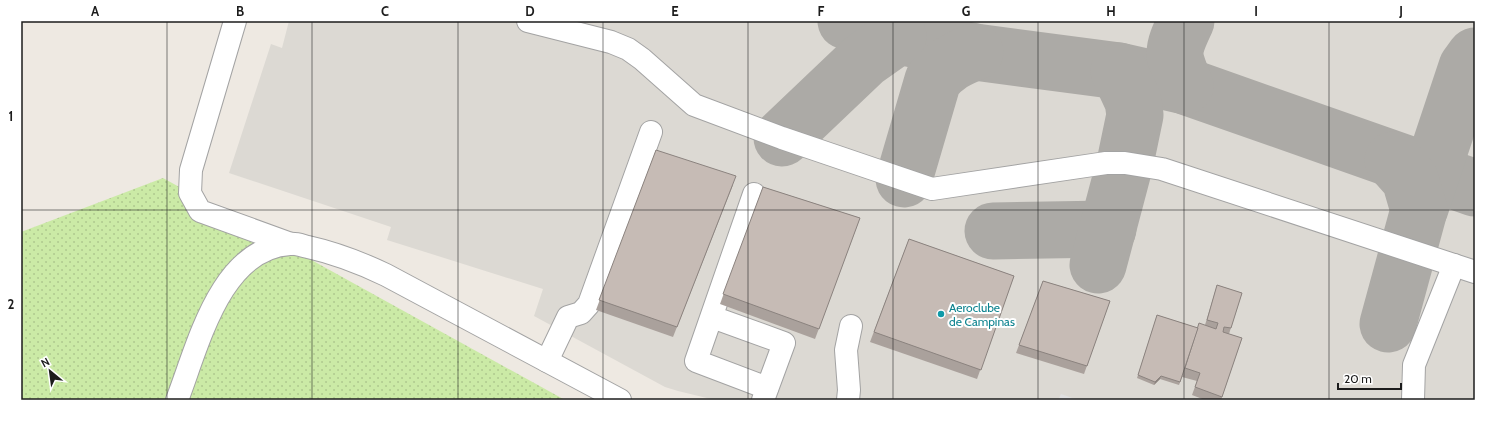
<svg xmlns="http://www.w3.org/2000/svg" width="1496" height="421" viewBox="0 0 1496 421" font-family="Cabin,sans-serif">
<defs>
<pattern id="grass-dots" width="8" height="8" patternUnits="userSpaceOnUse"><rect width="8" height="8" fill="#cbeaa6"/><path d="M2 2h.1M6 6h.1" fill="none" stroke="#aec88e" stroke-width="1.8" stroke-linecap="round"/></pattern>
</defs>
<rect width="100%" height="100%" fill="#eee9e2"/>
<path fill="#dcd9d3" d="M289,21h1186v379h-760l-37,-9 -13,-4 -131,-71 9,-27 -156,-49 4,-13 -162,-54 42,-129 11,4z"/>
<path fill="url(#grass-dots)" d="M163,178l402,222h-544v-168z"/>
<path fill="#e0e0e0" d="M1061,394l17,6h-20z"/>
<g fill="none" stroke-linecap="round" stroke-linejoin="round">
<g stroke="#acaaa6" stroke-width="57">
<path d="M846,21l63,17 66,14 144,19 66,15 290,102"/>
<path d="M1185,86c-13,-32 -14,-33 1,-65"/>
<path d="M782,138l82,-78 34,-24"/>
<path d="M904,179l29,-99c12,-15 24,-21 42,-28"/>
<path d="M1420,208l47,-141 8,-11"/>
<path d="M993,231l115,-2"/>
<path d="M1098,265l27,-102 10,-48 -2,-14 -14,-30"/>
<path d="M1388,324l31,-114 -9,-31 -17,-19"/>
</g>
<defs>
<g id="minor">
<path d="M235,21l-44,149 -1,23 10,18 91,33"/>
<path d="M528,21l83,21 17,7 14,10 52,46 88,33 150,51 174,-26h19l37,6 313,103"/>
<path d="M754,194l-58,167 71,27"/>
<path d="M712,317l72,26 -21,57"/>
<path d="M547,361l21,-44 13,-4 8,-9 62,-172"/>
<path d="M177,400c21,-54 43,-152 113,-156 6,-1 13,2 18,3 27,6 53,16 78,28l234,125"/>
<path d="M848,400l1,-10 -3,-40 5,-24"/>
<path d="M1413,400l1,-35 40,-100"/>
</g>
</defs>
<use href="#minor" stroke="#a3a3a3" stroke-width="24"/>
<use href="#minor" stroke="#fff" stroke-width="22"/>
</g>
<g fill="#aaa19c">
<path d="M656,150l77,35 -60,152 -77,-27z"/>
<path d="M763,187l97,31 -45,121 -95,-35z"/>
<path d="M909,239l105,37 -37,103 -107,-37z"/>
<path d="M1043,281l67,20 -26,73 -68,-21z"/>
<path d="M1217,285l25,8 -13,41 13,4 -21,62h-16l-13,-5 5,-14 -15,-4 -3,8 -19,-6 -6,6 -17,-7 20,-63 41,13 7,-3z"/>
</g>
<path fill="#8b837f" d="M1161,376l-1,3 -6,6 1,-3z"/>
<g fill="#c6bbb5" stroke="#8b837f">
<path d="M656,150l80,26 -59,151 -78,-27z"/>
<path d="M763,187l97,31 -41,111 -96,-35z"/>
<path d="M909,239l105,37 -33,94 -107,-38z"/>
<path d="M1043,281l67,20 -23,65 -68,-21z"/>
<path d="M1217,285l25,8 -11,35 -7,-1 -1,5 19,6 -20,59 -27,-10 5,-14 -15,-5 14,-45 17,6 2,-6 -11,-3z"/>
<path d="M1157,315l41,13 -18,54 -19,-6 -6,6 -17,-7z"/>
</g>
<path fill="none" stroke="#1c1c1c" stroke-width="1" stroke-opacity="0.55" d="M167,21v379M312,21v379M458,21v379M603,21v379M748,21v379M893,21v379M1038,21v379M1184,21v379M1329,21v379M21,210h1454"/>
<circle fill="#0f9aa8" stroke="#fff" stroke-width="1.5" cx="941" cy="314" r="4"/>
<g text-anchor="middle" dominant-baseline="central" stroke-width="4" stroke-linejoin="round" paint-order="stroke">
<g font-size="12" fill="#0d838f" stroke="#fff" text-anchor="start">
<text x="949" y="307">Aeroclube<tspan x="949" dy="14">de Campinas</tspan></text>
</g>
</g>
<rect width="1496" height="421" fill="none" stroke="#ffffff" stroke-width="44"/>
<g transform="translate(50 371) rotate(331)" stroke="#ffffff" stroke-width="3" paint-order="stroke">
<path d="M0-3L7 15L0 10L-7 15Z" fill="#1c1c1c"/>
<text y="-6" font-size="11" font-weight="bold" text-anchor="middle" fill="#1c1c1c">N</text>
</g>
<path d="M1338 383v6h63v-6" fill="none" stroke="#1c1c1c" stroke-width="2"/>
<text x="1344" y="383" font-size="12" fill="#1c1c1c" stroke="#ffffff" stroke-width="3" paint-order="stroke">20 m</text>
<rect x="22" y="22" width="1452" height="377" fill="none" stroke="#1c1c1c" stroke-width="1.5"/>
<g font-size="13" text-anchor="middle" font-weight="bold" fill="#1c1c1c">
<text x="95" y="16">A</text>
<text x="240" y="16">B</text>
<text x="385" y="16">C</text>
<text x="530" y="16">D</text>
<text x="675" y="16">E</text>
<text x="821" y="16">F</text>
<text x="966" y="16">G</text>
<text x="1111" y="16">H</text>
<text x="1256" y="16">I</text>
<text x="1401" y="16">J</text>
<text x="11" y="121">1</text>
<text x="11" y="309">2</text>
</g>
</svg>
